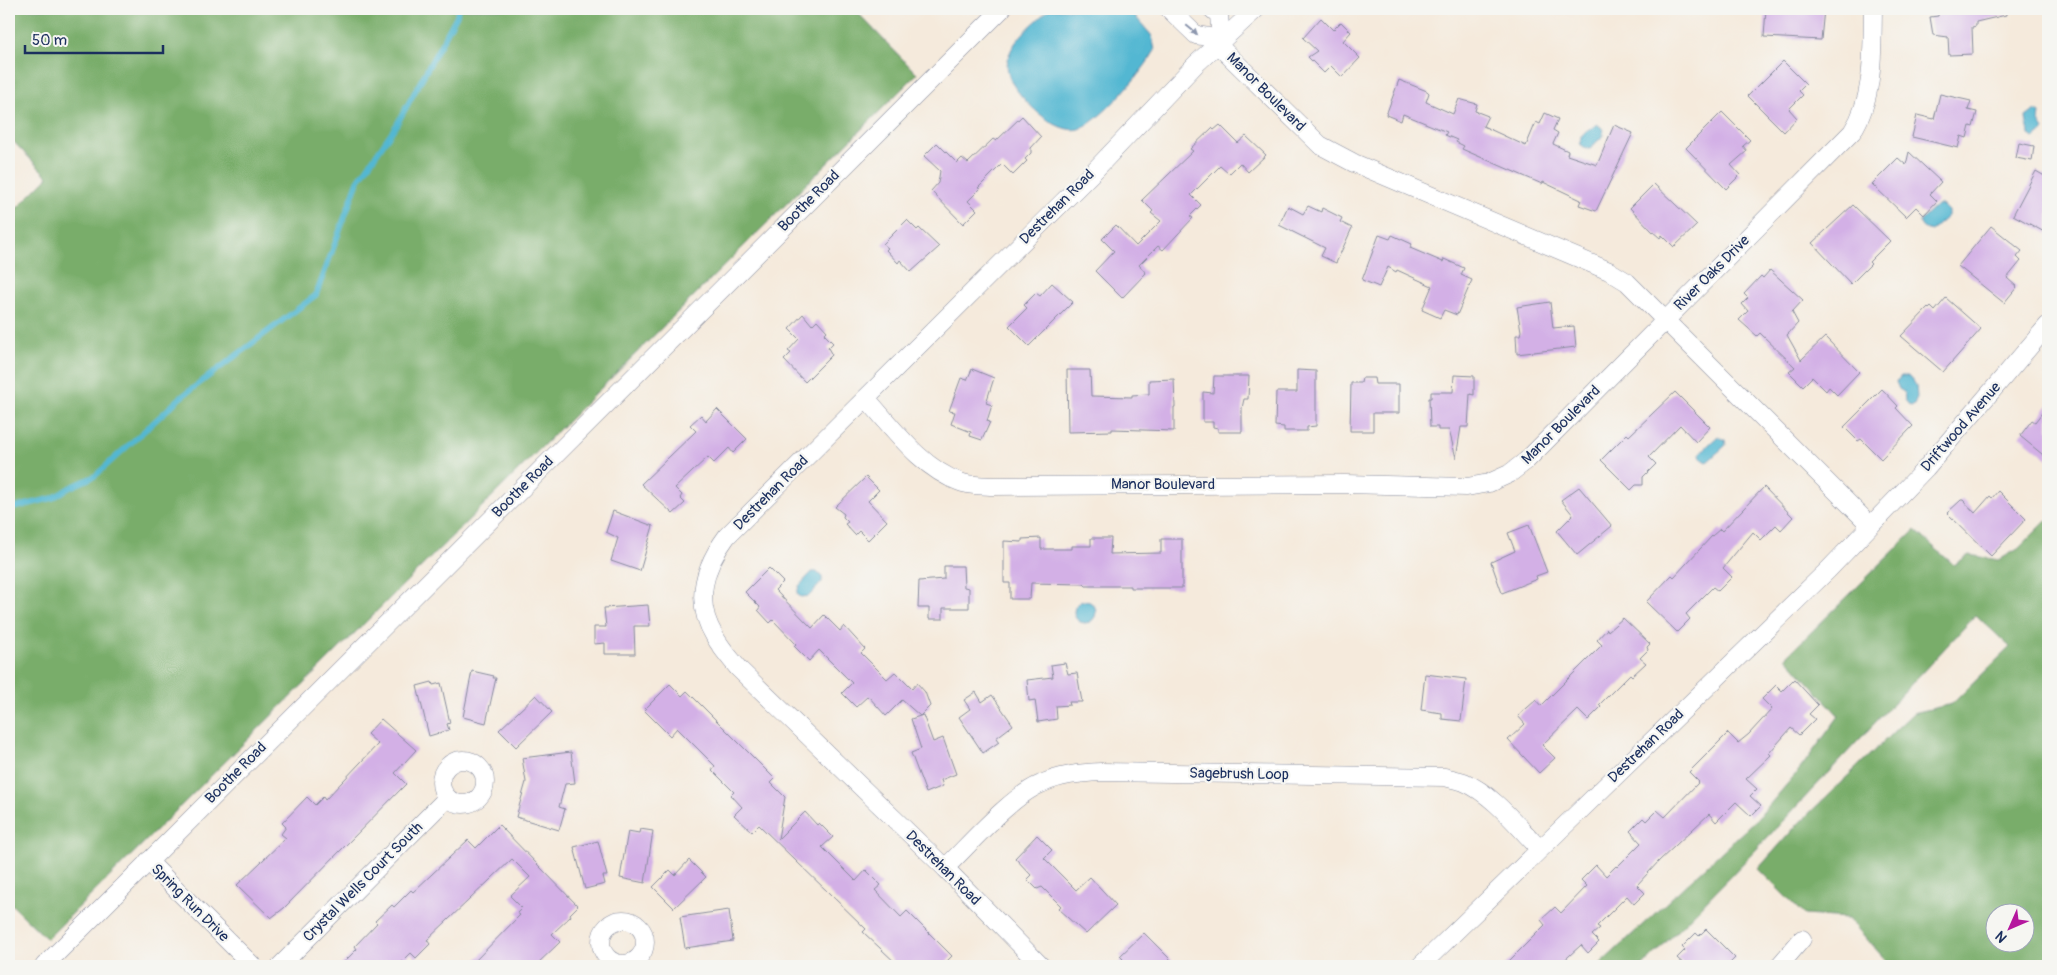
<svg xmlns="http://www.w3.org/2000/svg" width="2057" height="975" viewBox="0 0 2057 975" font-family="Pangolin,sans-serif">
<rect width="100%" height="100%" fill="#f6f6f2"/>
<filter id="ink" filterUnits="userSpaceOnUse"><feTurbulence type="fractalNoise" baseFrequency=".02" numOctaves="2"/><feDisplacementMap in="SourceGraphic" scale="10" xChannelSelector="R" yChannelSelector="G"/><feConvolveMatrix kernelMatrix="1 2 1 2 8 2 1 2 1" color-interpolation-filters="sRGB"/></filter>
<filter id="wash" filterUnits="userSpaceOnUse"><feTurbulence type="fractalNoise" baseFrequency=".0096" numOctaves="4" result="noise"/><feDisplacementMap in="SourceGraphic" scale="20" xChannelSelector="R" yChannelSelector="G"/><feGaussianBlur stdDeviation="1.12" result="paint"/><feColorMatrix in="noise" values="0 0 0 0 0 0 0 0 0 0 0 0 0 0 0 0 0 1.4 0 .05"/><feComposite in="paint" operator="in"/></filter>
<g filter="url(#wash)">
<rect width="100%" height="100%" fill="#f5eadc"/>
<g fill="#79ad6a" stroke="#4a6e64" fill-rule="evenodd">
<path d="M9,9h845l63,65 -870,865 -38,-37v-686l39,-39 -39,-40z"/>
<path d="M2048,519v447h-157l-43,-48 -44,-3 -46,-46 39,-44 116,-112 39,-9 58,-57 -34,-32 -225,240 -108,111h-45l160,-148 42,-49 39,-53 -53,-59 129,-127 39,35 15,-10 30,5 19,-11zM1994,912h30v30h-30z"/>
</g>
<g fill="#53b7d2" stroke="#377398">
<path d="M1049,9h80l23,27 3,14c-10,20 -56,73 -76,79 -23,6 -58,-29 -68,-48 -4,-8 -5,-18 -2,-26 6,-18 27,-33 40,-46z"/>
<path d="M2034,111h3l3,2 -1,9 5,8 -10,8 -5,-3c0,-6 -3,-13 -3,-18z"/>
<path d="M1597,124l6,5v7l-13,12 -3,1 -7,-5 1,-8z"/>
<path d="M1937,205h5l6,6v5l-17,15c-5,-2 -11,-2 -11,-10z"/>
<path d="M1901,376h7l8,9 1,13 -3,7 -4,1 -5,-6 -1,-8 -5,-3 -3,-7z"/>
<path d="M1718,436l7,4 1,5 -19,17 -6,-4 -1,-5z"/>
<path d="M812,572h5l5,5v5l-13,14 -8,1 -4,-3 2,-8z"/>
<circle cx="1085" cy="612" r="11"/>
</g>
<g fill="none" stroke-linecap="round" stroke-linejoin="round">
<path stroke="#53b7d2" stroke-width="5.5" d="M9,509l44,-11 16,-10 26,-12 85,-78 136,-103 42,-114 39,-57 60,-109 1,-6"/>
</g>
<g id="blocks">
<g fill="#d3b0e6">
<path d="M1766,9h58l-3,31 -57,-3z"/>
<path d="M1939,9h67v6l-30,7v4l-4,1 1,27 -24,1 -1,-18 -15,-2 -3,-18 8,-1z"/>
<path d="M1321,18l12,12 8,-8 10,10 -8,9 17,17 -18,19 -11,-11 -7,7 -16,-16 9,-6 -14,-13z"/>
<path d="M1783,61l23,23 -7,7 4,4 -14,14 8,9 -13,14 -36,-36z"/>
<path d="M1399,80l28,11 2,2 -3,9 27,12 6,-15 18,5 -2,7 13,5 -5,10 43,20 10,-24 4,2 5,-11 13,6 -5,11 5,3 -5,11 15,7 -1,4 30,10 17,-40 19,8 -37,78 -17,-6 2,-5 -38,-18 -1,2 -80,-35 2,-3 -8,-4 1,-2 -12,-5 2,-3 -44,-18 -2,7 -15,-6z"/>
<path d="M1940,94l31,7 -3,9 9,2 -4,15 -3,-1 -3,12 -6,-2 -3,12 -46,-11 5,-22 17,4z"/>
<path d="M1722,112l28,28 -7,6 4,5 -16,14 9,10 -14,14 -40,-41z"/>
<path d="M1022,116l19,21 -10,11v5l-6,6 2,2 -14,14 -11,-11 -24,24 2,1 -12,12 9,9 -14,14 -32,-33 7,-8 2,-12 -16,-15 13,-13 20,20 5,-5 6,5 25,-24 3,2z"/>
<path d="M1220,125l18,18 8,-7 20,19 -18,17 -8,-9 -11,11 -9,-8 -29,29 10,10 -11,11 3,2 -30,32 -5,-4 -19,19 7,8 -24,25 -27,-27 19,-20 -12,-12 14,-14 20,21 25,-25 -10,-8 2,-2 -11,-11 51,-49 -3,-2 22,-21 2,2z"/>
<path d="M2019,143l15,3 -2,15 -16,-3z"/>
<path d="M1909,152l32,30 -11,12 7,7 -13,14 -8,-8 -10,10 -34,-33 26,-26 8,7z"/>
<path d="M2036,171l12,7v56l-35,-19z"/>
<path d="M1654,184l43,41 -23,22 -12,-12 -2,3 -8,-7 -22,-23z"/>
<path d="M1853,205l37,36 -21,21 2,2 -20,20 -39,-41z"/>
<path d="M1288,206l15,8 5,-8 13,6 1,-4 20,10 -2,4 12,6 -16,35 -15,-7 4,-8 -46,-23z"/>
<path d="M907,220l10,10 2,-2 20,19 -28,25 -11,-12 -2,3 -12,-13 2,-2 -5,-4z"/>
<path d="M1991,226l31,25 -5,6 4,4 -14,17 10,9 -13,16 -46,-37z"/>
<path d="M1379,235l11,4 2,-4 20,9 -2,4 33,14 1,-3 20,9 -3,7 11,5 -15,35 -13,-5 -4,8 -18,-8 10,-24 -35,-16 -1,2 -8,-5 -9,20 -17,-7z"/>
<path d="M1770,270l33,30 -11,12 6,11 -11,12 14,25 24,-23 34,35 -22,23 -8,-8 -3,4 -14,-14 -9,9 -14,-14 6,-5 -35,-34 -3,3 -18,-16 9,-9 -6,-7 6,-6 -4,-4 17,-18 2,2z"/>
<path d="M1052,283l21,19 -44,44 -20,-20 18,-18 -3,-3 12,-12 4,3z"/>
<path d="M1946,298l35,31 -38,43 -42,-36 27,-28 1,1 2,-2 4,4z"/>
<path d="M1550,302l3,26 21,-2 2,21 -59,7 -1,-19h4l1,-4 -4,-24z"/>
<path d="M803,314l9,11 5,-5 10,11 -3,3 9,9 -5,5 4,7 -27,27 -21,-22 7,-7 -3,-2 11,-12 -10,-10z"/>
<path d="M972,369l22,9 -8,25 6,2 -5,16 3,1 -8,18 -12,-4 1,-4 -20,-8 4,-12 -6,-1 12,-33 6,2z"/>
<path d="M1067,370h23l1,26 41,1v-2l17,-1v-14l25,-1 1,28h-1v24l-62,-2v2l-44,1z"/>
<path d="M1297,370l19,1v55l-9,1v4h-23v-4l-9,-1 1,-34h21z"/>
<path d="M1454,375l20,1v19l-4,-1 -2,33h-7l-5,31 -7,-28h-11v-3h-8l-1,-29h2v-6h22z"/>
<path d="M1214,376h35l-1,23h-4l-2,9v24h-24v-4l-5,-1v-5h-10v-30l10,1z"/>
<path d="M1362,378h12l1,6h24v29h-26v18h-23l1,-48h10z"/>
<path d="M1882,389l16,17 -2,2 17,18 -32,33 -20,-20 -3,2 -14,-14z"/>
<path d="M1675,392l35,35 -14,15 -16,-17 -31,32 7,7 -13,13v8h-7l-5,5 -30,-30 26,-26 2,2z"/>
<path d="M2048,405v54l-28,-23 12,-16 3,2z"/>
<path d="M717,409l30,30 -14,14 -4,-5 -15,15 -6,-6 -33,31 7,7 -2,3 5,5 -12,11 -32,-30 55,-53 -6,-6 11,-10 5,6z"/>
<path d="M866,477l13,13 -11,11 19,20 -19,19 -9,-9 -4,4 -10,-11 3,-2 -5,-5 1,-3 -9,-7z"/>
<path d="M1579,487l33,39 -35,29 -20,-24 16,-16 -12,-15z"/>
<path d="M1764,487l29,30 -12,13 -5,-5 -15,15 -8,-8 -30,36 9,9 -14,14 -5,-4 -27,27 4,5 -13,13 -31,-30 26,-27 2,2 38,-41 8,-7 2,2z"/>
<path d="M1998,491l28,28 -35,37 -44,-43 14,-13h2l12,13 15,-17 2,2z"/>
<path d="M613,511l40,15 -13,45 -29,-10 7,-23 -12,-6z"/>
<path d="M1529,525l18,47 -11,4 1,3 -35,14 -11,-31 24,-11 -7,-18z"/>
<path d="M1041,538v11h31v-3h19v-8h20l-1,16 51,-1v-14h21v49h-51v-2h-45l-2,-2 -53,-1 -1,16h-20v-16h-6v-42l18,1v-3z"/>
<path d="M944,566h19l1,21 5,1v20h-26v11h-14v-11h-11l1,-27 25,-2z"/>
<path d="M769,568l14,14 -8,8 37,38 12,-13 16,16 4,-5 21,23 -4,4 26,26 8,-7 17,17 5,-6 8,9 5,14 -10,10 3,-1 10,27 10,-4 13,36 -15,6 2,6 -17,7 -15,-40 10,-4 -10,-30 9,-3 -18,-16 -16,16 -18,-20 -12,11 -14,-14 10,-10 -33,-33 -10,11 -15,-15 2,-2 -23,-24 -3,3 -12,-13 2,-3 -15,-15z"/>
<path d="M648,605l2,21h-16l1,28h-30v-11l-11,1v-17h12l-2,-19z"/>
<path d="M1623,618l27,26 -3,3 1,3 -8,8 6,5 -14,13 -2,-2 -31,31 2,2 -13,13 -10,-10 -36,35 13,13 -16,15 -31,-33 17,-16 -7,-8 18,-16 5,6 61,-61 -5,-5 10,-11 1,2z"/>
<path d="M1065,663l3,11 9,-1 5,29h-13l1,3 -14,1 1,13 -19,3 -3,-22 -6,1 -2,-21 26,-3 -2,-12z"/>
<path d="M472,671l22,5 -1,2h3l-10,45 -23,-6z"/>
<path d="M1425,674l41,5 -5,42 -19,-2v-6l-21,-3z"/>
<path d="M1794,679l24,26 -9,9 6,5 -16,16 -8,-7 -22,25 2,2 -25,24 11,10 -7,7 11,10 -10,10 -15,-14 -20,20 -7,-8 -50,47 -22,24 8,8 -11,11 -7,-8 -30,30 3,2 -8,7 7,7 -11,11 -7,-8 -23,21h-54l41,-41 -4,-5 14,-13 6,6 26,-27 -6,-6 15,-15 10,11 10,-10 1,1 24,-24 -11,-12 13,-13 3,3 11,-11 8,7 34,-35 -10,-10 39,-39 10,10 11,-9 23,-25 -10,-10 14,-14 6,6z"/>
<path d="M432,682l1,3 8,-2 9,40 -3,1 2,6 -20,6 -12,-50z"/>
<path d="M670,684l12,12 5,-5 88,88 -4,4 14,14 -7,42 27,-27 12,13 2,-2 14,14 -11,10 34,34 10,-11 15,15 -6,5 26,27 6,-6 45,45 -10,10h-43l-36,-34 3,-3 -107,-104 -7,7 -18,-17 8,-8 -11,-12 3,-3 -22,-22 3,-4 -38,-38 -7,8 -26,-26z"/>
<path d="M976,692l6,10 10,-7 21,30 -17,13 3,4 -16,11 -24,-36 11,-8 -6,-9z"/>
<path d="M536,695l16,17 -36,35 -17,-17z"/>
<path d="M381,719l35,31 -21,23 11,11 -122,124 -13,10 -34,-33 49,-47 -5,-4 5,-7 -4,-4 25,-26 8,8 8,-8 2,3 53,-56 -11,-10z"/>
<path d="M571,752l4,31 -10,1 -6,23 6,2 -6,21 -43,-13 10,-35 -4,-24z"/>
<path d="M499,825l79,81 -8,8 1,2 -19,18 8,8 -25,24h-65l50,-51 -3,-2 5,-5 -12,-12 20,-19 -18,-18 -85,81 3,4 -14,14 -5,-5 -13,13h-58l17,-17 -2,-3 22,-23 -2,-2 17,-16 2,2 17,-17 2,2 55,-52 8,8z"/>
<path d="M640,829l13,2 -8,52 -25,-5 8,-47 11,2z"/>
<path d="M1037,835l15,15 -8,8 32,32 14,-13 26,28 -30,29 -28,-25 3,-3 -19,-19 -5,2 -10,-10 4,-4 -16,-17z"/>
<path d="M598,841l9,35h-4l2,8 -20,5 -11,-42z"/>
<path d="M689,860l17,17 -32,31 -21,-21 17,-17 5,5z"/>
<path d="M729,910l4,31 -48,7 -5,-31z"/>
<path d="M1706,929l29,29 -8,8h-41l-9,-8 8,-8 -3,-3 14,-14 3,3z"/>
<path d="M1144,933l33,33h-61l7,-7 -3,-3z"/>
</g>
</g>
</g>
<g filter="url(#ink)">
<use href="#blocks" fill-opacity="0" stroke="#888c9d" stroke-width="1"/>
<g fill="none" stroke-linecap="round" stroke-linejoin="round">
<defs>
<g id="minor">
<path d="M1169,9l27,26 25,4"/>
<path d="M1212,9l7,6 2,24 -3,6 102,100 34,18 255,108 18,11 243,243"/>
<path d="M866,398c28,31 55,70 94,84 9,4 21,3 31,4l354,-2 122,3 22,-4 20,-9 17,-13 326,-329c23,-35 20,-83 21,-123"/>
<circle cx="463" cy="782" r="22"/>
<path d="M148,861l105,105"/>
<path d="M945,868c24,-23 66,-72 96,-84 19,-9 39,-11 60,-12l344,5c6,2 13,3 19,5 30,13 53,44 76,67"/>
<circle cx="623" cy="942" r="22"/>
<path d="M44,966l958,-957"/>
<path d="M280,966l167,-168"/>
<path d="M1041,966l-96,-98 -207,-200c-8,-10 -17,-20 -23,-31 -22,-36 -11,-70 12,-101l366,-364 103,-108 60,-55"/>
<path d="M1420,966l408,-396 98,-102 122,-143"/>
<path d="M1779,966l23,-27"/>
</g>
</defs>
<use href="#minor" stroke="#888c9d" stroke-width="19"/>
<use href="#minor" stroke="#fff" stroke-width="18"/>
</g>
<defs><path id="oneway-solid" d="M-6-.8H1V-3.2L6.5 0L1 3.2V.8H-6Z" transform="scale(1.25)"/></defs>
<use fill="#8d97ae" href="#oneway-solid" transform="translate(1192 30) rotate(40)"/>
</g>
<g text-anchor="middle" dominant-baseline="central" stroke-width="4.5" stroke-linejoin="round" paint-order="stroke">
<g font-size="15" fill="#1b2f5e" stroke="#f6f6f2">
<text transform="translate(1266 92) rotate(45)">Manor Boulevard</text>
<text transform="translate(809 201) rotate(-45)">Boothe Road</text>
<text transform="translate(1057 207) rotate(-45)">Destrehan Road</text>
<text transform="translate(1712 273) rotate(-45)">River Oaks Drive</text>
<text transform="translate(1561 425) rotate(-45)">Manor Boulevard</text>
<text transform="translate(1961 427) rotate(-49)">Driftwood Avenue</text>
<text x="1163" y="484">Manor Boulevard</text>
<text transform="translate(523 487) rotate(-45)">Boothe Road</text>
<text transform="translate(771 493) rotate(-45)">Destrehan Road</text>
<text transform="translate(1646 746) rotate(-44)">Destrehan Road</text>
<text transform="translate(236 773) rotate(-45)">Boothe Road</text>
<text transform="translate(1239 774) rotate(1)">Sagebrush Loop</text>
<text transform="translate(943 868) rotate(45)">Destrehan Road</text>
<text transform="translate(363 882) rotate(-45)">Crystal Wells Court South</text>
<text transform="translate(190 903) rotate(45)">Spring Run Drive</text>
</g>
</g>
<rect width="2057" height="975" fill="none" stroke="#f6f6f2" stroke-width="30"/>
<g transform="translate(2010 928) rotate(225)"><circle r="24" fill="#f6f6f2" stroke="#9ea6b7"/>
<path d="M0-4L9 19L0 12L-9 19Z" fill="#b5179e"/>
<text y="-8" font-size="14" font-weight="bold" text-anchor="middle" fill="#1b2f5e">N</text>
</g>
<path d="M25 45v8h138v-8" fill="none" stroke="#1b2f5e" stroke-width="2.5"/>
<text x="32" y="45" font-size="15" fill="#1b2f5e" stroke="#f6f6f2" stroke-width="4" paint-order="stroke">50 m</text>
</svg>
